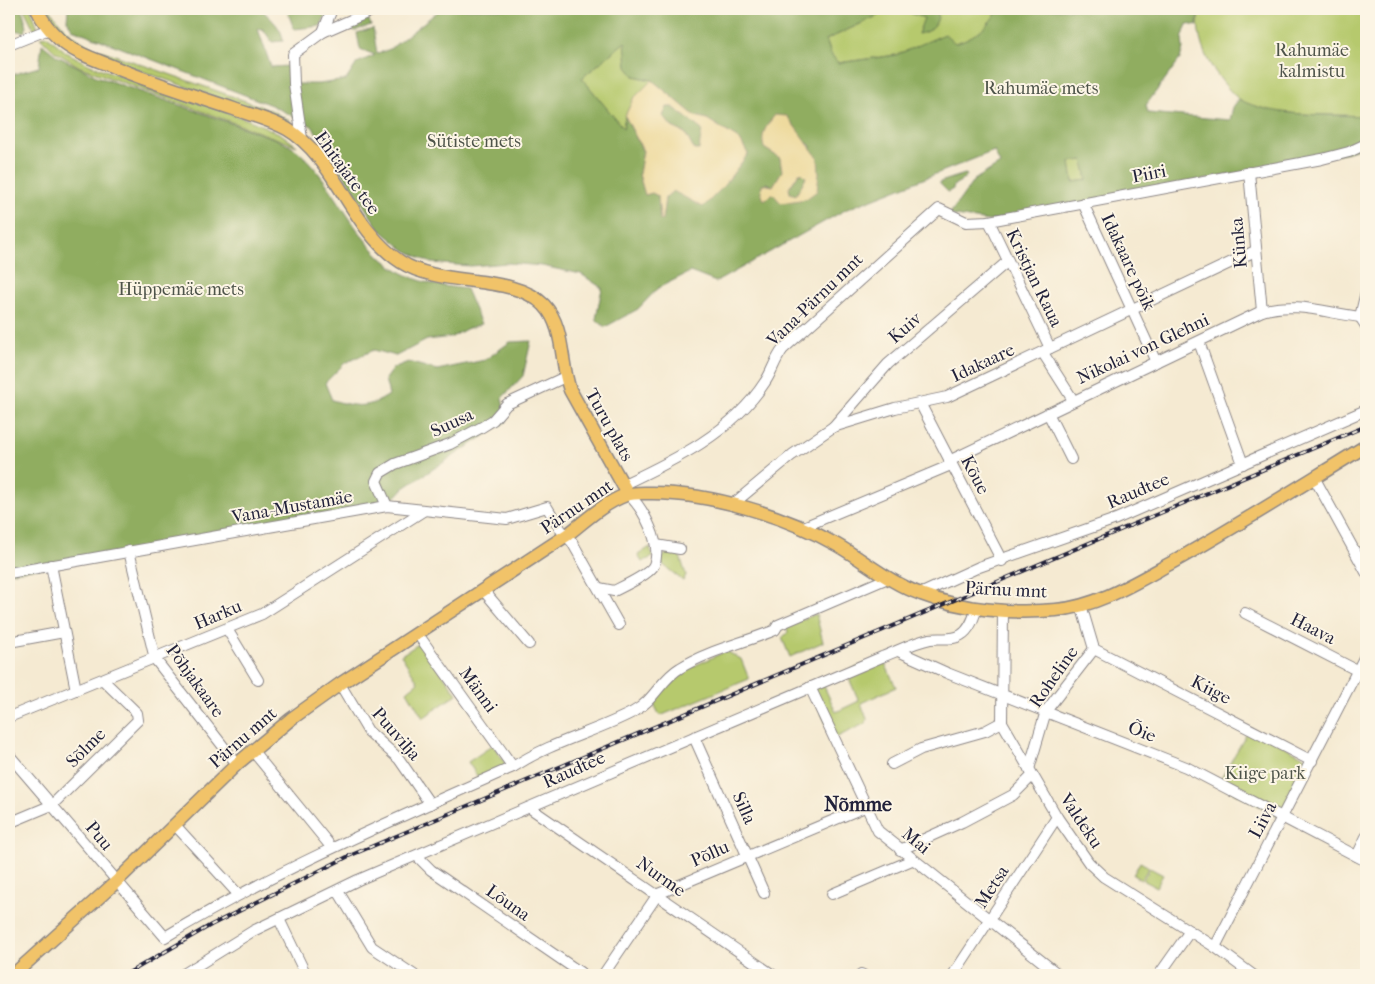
<svg xmlns="http://www.w3.org/2000/svg" width="1375" height="984" viewBox="0 0 1375 984" font-family="'IM FELL French Canon',serif">
<rect width="100%" height="100%" fill="#fcf5e5"/>
<filter id="ink" filterUnits="userSpaceOnUse"><feTurbulence type="fractalNoise" baseFrequency=".02" numOctaves="2"/><feDisplacementMap in="SourceGraphic" scale="10" xChannelSelector="R" yChannelSelector="G"/><feConvolveMatrix kernelMatrix="1 2 1 2 8 2 1 2 1" color-interpolation-filters="sRGB"/></filter>
<filter id="wash" filterUnits="userSpaceOnUse"><feTurbulence type="fractalNoise" baseFrequency=".0096" numOctaves="4" result="noise"/><feDisplacementMap in="SourceGraphic" scale="20" xChannelSelector="R" yChannelSelector="G"/><feGaussianBlur stdDeviation="1.12" result="paint"/><feColorMatrix in="noise" values="0 0 0 0 0 0 0 0 0 0 0 0 0 0 0 0 0 1.4 0 .05"/><feComposite in="paint" operator="in"/></filter>
<g filter="url(#wash)">
<rect width="100%" height="100%" fill="#f5ead2"/>
<g fill="#b6c96d" stroke="#6c7654">
<path d="M24,9h7l7,19 -3,3z"/>
<path d="M43,9h7c11,17 23,29 42,38l179,63 19,11 1,3 -203,-72c-20,-13 -33,-23 -45,-43z"/>
<path d="M892,9h20l1,5 12,4 -7,16 21,-23 -2,-2h58l1,5 -11,14 -16,11 -14,4 -37,3 -22,9 -58,8 -7,-9 -5,-14z"/>
<path d="M1199,9h167v107c-33,-2 -87,1 -117,-11 -15,-6 -29,-26 -37,-38 -11,-17 -16,-38 -13,-58z"/>
<path d="M47,36l19,16 24,13 159,55 32,14 16,12 -217,-79 -26,-16 -14,-14z"/>
<path d="M625,41l9,35 18,4c-15,15 -27,27 -29,49l-41,-51z"/>
<path d="M1083,160l4,20 -14,2 -4,-20z"/>
<path d="M650,547l3,10 -11,5 -4,-7z"/>
<path d="M670,551l10,5 6,19 -3,6 -22,-18v-5z"/>
<path d="M816,614l7,28 -33,15 -8,-19 6,-6 -2,-6z"/>
<path d="M420,643l37,51 -34,24 -16,-27 11,-9 -17,-27z"/>
<path d="M726,651l15,8 8,20 -89,37 -7,-14 24,-28z"/>
<path d="M882,657l14,30 -35,16 6,16 -1,4 -33,16 -23,-52 12,-5 14,30 23,-11 -13,-29z"/>
<path d="M1250,728l62,33 -30,57 -64,-34z"/>
<path d="M493,745l14,21 -28,13 -11,-17z"/>
<path d="M1140,862l9,5 -8,13 -8,-5z"/>
<path d="M1150,868l13,7 -7,12 -13,-7z"/>
</g>
<g fill="#90ad60" stroke="#59684e" fill-rule="evenodd">
<path d="M9,9h13l5,18 -3,5 -11,-2 -4,2z"/>
<path d="M68,9h193c8,8 22,19 22,32l-11,1 -9,-13h-5l13,38 18,-1 2,18h28l27,-4 11,-17 18,-8 -15,-6 -3,-16 16,-5 4,26 13,-5 51,-40h451l-66,31 5,14 7,9 58,-8 49,-21 10,9c18,-5 29,-14 41,-29l-1,-5h204l-2,17 -10,-2 -5,15 1,9 -3,11 -34,46 2,8 82,7 3,-13 6,-8c33,19 90,15 127,17v28l-17,8 -360,69 -40,-6 25,-35 26,-16 -6,-13 -147,58 -131,73 -26,-10 -32,16 -20,21 -33,18 -9,-8 6,-31 -21,-14 -39,-8 -34,-3 -38,3 -39,-3 -26,-13 -26,-21 -67,-103 -41,-21 -199,-76 -5,-9zM625,42l2,25 7,9 18,4 43,36 12,3 33,21 8,14 -26,34 -49,3 -8,7 -3,21h-2l-2,-23 -6,-3 -7,2 -6,-21 4,-22 -18,-36 -2,12 -41,-50zM792,122l8,14 11,10 -5,53 -33,-5 -9,5 2,-16 7,3 9,-15 -2,-13 -16,-10zM1083,160l4,20 -14,2 -3,-20z"/>
<path d="M284,9h44l-7,17 -27,3 -7,-19z"/>
<path d="M912,9h25c4,14 -6,23 -19,25l6,-16 -12,-4z"/>
<path d="M366,13l5,12 -17,6 -4,-6z"/>
<path d="M42,44l15,12 39,20 180,63c8,4 17,8 23,13 46,41 60,112 126,130 13,4 27,5 41,7l15,35 -15,5 -14,8 -25,3 -31,16 -22,-6 -29,13 -20,20 7,17c24,7 36,9 57,-5l-4,-16 8,-11 15,-6 29,8 48,-10 25,-18 21,-1 -8,35 -21,22 5,23 -103,67 -17,18 -378,67v-88l3,-3 -3,-9v-400l2,2 28,-8z"/>
<path d="M667,107h6l30,23 -4,20h-5l-9,-17 -13,-6 -9,-11z"/>
<path d="M799,173h3l4,4 -10,19 -6,-3 -1,-5z"/>
<path d="M965,174l2,1 -3,4 -10,6 -1,4 -5,3 -8,-8v-2z"/>
</g>
<g fill="#eeda9e" stroke="#887e6c" fill-rule="evenodd">
<path d="M652,80l43,36 12,3 33,21 8,14 -26,34 -19,19 -30,-16 -8,7 -3,22h-2l-2,-24 -6,-3 -7,2 -6,-21 4,-23 -18,-35 8,-17zM667,107h6l29,23 -3,20h-5l-9,-17 -13,-6 -9,-11z"/>
<path d="M775,115l12,1 31,42 1,16 -2,17 -11,8 -25,4 -8,-9 -9,6 -3,-7 1,-9 11,2 9,-15 -2,-13 -16,-10c-4,-14 2,-22 11,-33zM799,173h3l4,4 -10,18 -6,-2 -1,-5z"/>
</g>
</g>
<g filter="url(#ink)">
<g fill="none" stroke-linecap="round" stroke-linejoin="round">
<defs>
<g id="minor">
<path d="M323,32l53,-23"/>
<path d="M9,45l40,-16"/>
<path d="M302,139l-8,-55 -1,-30 30,-22 9,-23"/>
<path d="M1249,172l13,139"/>
<path d="M1083,203l73,159"/>
<path d="M989,221l61,127"/>
<path d="M1366,292l-6,25 6,9"/>
<path d="M1199,342l44,122"/>
<path d="M1043,353l30,47"/>
<path d="M920,403l82,158"/>
<path d="M1048,413l23,46"/>
<path d="M833,427l55,-63 120,-103"/>
<path d="M949,461l313,-150c33,-10 64,2 98,6"/>
<path d="M1315,479l51,93"/>
<path d="M622,485c53,-25 110,-52 143,-103 7,-10 9,-21 18,-33l156,-140 27,13 23,-1 333,-62 27,-7 17,-8"/>
<path d="M732,505l60,-50 41,-28 62,-19 52,-11 308,-146"/>
<path d="M387,506l-11,-25 4,-8 15,-9 55,-20 32,-17 11,-7 14,-16 58,-27"/>
<path d="M801,528l150,-63"/>
<path d="M656,545l24,4"/>
<path d="M129,551l26,108 82,105"/>
<path d="M51,565l25,125"/>
<path d="M9,573l378,-67 120,13 40,-12 14,23 11,12 47,83"/>
<path d="M599,588l15,3c10,-5 36,-17 40,-26 9,-21 -11,-57 -26,-71"/>
<path d="M484,591l45,53"/>
<path d="M920,594l59,-27 137,-48 250,-109"/>
<path d="M1003,610l-1,112 55,95 32,46 15,14 111,70 38,28"/>
<path d="M1245,613l121,62"/>
<path d="M227,629l31,51"/>
<path d="M417,633l96,134"/>
<path d="M9,642l55,-10"/>
<path d="M1094,649l218,112"/>
<path d="M898,651l49,22 239,94 180,94"/>
<path d="M340,684l28,47 31,28 31,45"/>
<path d="M810,687l68,144 181,144"/>
<path d="M9,717l253,-103 161,-103"/>
<path d="M694,737l70,156"/>
<path d="M252,750l80,98"/>
<path d="M9,755l156,182c111,-67 230,-118 348,-170 40,-26 80,-34 120,-55 21,-11 28,-33 47,-44 29,-18 64,-25 95,-38l3,-5 110,-47"/>
<path d="M892,764l29,-15 64,-18 17,-9"/>
<path d="M1029,769l17,-58 48,-62 -13,-44"/>
<path d="M530,808l243,167"/>
<path d="M9,823l43,-18 86,-85 -1,-7 -34,-33"/>
<path d="M175,825l63,69"/>
<path d="M900,850l62,-28 51,-27 19,-19"/>
<path d="M417,856l14,14 153,105"/>
<path d="M1357,856l9,-19"/>
<path d="M338,891l34,56 42,28"/>
<path d="M832,894l80,-34"/>
<path d="M279,919l27,56"/>
<path d="M1215,947l151,-293"/>
<path d="M861,974l2,1"/>
<path d="M182,975l71,-44 105,-51 524,-223c16,-6 32,-15 48,-18 10,-2 22,2 31,-4 9,-5 13,-18 16,-27"/>
<path d="M603,975l55,-81 207,-87"/>
<path d="M953,975l104,-158"/>
<path d="M1159,975l31,-44"/>
</g>
<g id="major">
<path d="M37,9c5,11 13,22 22,30 14,13 32,19 50,26 40,17 83,30 125,44 17,6 37,11 53,20 49,28 63,100 114,133 40,26 112,11 143,43 21,22 16,58 26,85l58,104"/>
<path d="M13,975l103,-93 121,-118 54,-45 49,-35 227,-149c18,-14 37,-32 59,-40 7,-3 18,-2 26,-2 59,0 134,23 185,52 28,16 53,38 84,49 41,16 91,20 135,16 41,-3 82,-29 117,-48 66,-37 129,-77 193,-116"/>
</g>
</defs>
<use href="#minor" stroke="#8c8686" stroke-width="12"/>
<use href="#major" stroke="#8c8686" stroke-width="15"/>
<use href="#minor" stroke="#fff" stroke-width="10"/>
<use href="#major" stroke="#f1c369" stroke-width="12"/>
<defs>
<path id="rail" d="M125,975l86,-50 138,-69 1017,-430"/>
</defs>
<use href="#rail" stroke="#22223b" stroke-width="4"/>
<use href="#rail" stroke="#fcf5e5" stroke-width="2" stroke-dasharray="5.5" stroke-linecap="butt"/>
</g>
</g>
<g text-anchor="middle" dominant-baseline="central" stroke-width="4" stroke-linejoin="round" paint-order="stroke">
<g font-size="18" fill="#4e544a" stroke="#fcf5e5">
<text x="1312" y="50">Rahumäe<tspan x="1312" dy="21">kalmistu</tspan></text>
<text x="1041" y="88">Rahumäe mets</text>
<text x="474" y="141">Sütiste mets</text>
<text x="181" y="289">Hüppemäe mets</text>
<text x="1265" y="773">Kiige park</text>
</g>
<g font-size="18" fill="#22223b" stroke="#fcf5e5">
<text transform="translate(347 173) rotate(54)">Ehitajate tee</text>
<text transform="translate(1149 174) rotate(-11)">Piiri</text>
<text transform="translate(1239 243) rotate(-95)">Künka</text>
<text transform="translate(1128 262) rotate(65)">Idakaare põik</text>
<text transform="translate(1034 278) rotate(64)">Kristjan Raua</text>
<text transform="translate(815 300) rotate(-44)">Vana-Pärnu mnt</text>
<text transform="translate(905 328) rotate(-41)">Kuiv</text>
<text transform="translate(1143 349) rotate(-25)">Nikolai von Glehni</text>
<text transform="translate(983 363) rotate(-25)">Idakaare</text>
<text transform="translate(452 423) rotate(-25)">Suusa</text>
<text transform="translate(609 425) rotate(61)">Turu plats</text>
<text transform="translate(975 475) rotate(62)">Kõue</text>
<text transform="translate(1138 491) rotate(-23)">Raudtee</text>
<text transform="translate(292 507) rotate(-10)">Vana-Mustamäe</text>
<text transform="translate(577 507) rotate(-34)">Pärnu mnt</text>
<text transform="translate(1006 590) rotate(3)">Pärnu mnt</text>
<text transform="translate(218 615) rotate(-23)">Harku</text>
<text transform="translate(1313 629) rotate(27)">Haava</text>
<text transform="translate(1054 677) rotate(-55)">Roheline</text>
<text transform="translate(195 681) rotate(54)">Põhjakaare</text>
<text transform="translate(478 690) rotate(54)">Männi</text>
<text transform="translate(1211 690) rotate(27)">Kiige</text>
<text transform="translate(1142 732) rotate(22)">Õie</text>
<text transform="translate(396 734) rotate(49)">Puuvilja</text>
<text transform="translate(243 738) rotate(-41)">Pärnu mnt</text>
<text transform="translate(86 748) rotate(-45)">Sõlme</text>
<text transform="translate(574 770) rotate(-24)">Raudtee</text>
<text transform="translate(744 808) rotate(66)">Silla</text>
<text transform="translate(1263 820) rotate(-62)">Liiva</text>
<text transform="translate(1081 821) rotate(56)">Valdeku</text>
<text transform="translate(99 836) rotate(50)">Puu</text>
<text transform="translate(916 841) rotate(39)">Mai</text>
<text transform="translate(710 854) rotate(-24)">Põllu</text>
<text transform="translate(661 877) rotate(35)">Nurme</text>
<text transform="translate(992 887) rotate(-57)">Metsa</text>
<text transform="translate(508 903) rotate(35)">Lõuna</text>
</g>
<g font-size="20" font-weight="bold" fill="#22223b" stroke="#fcf5e5">
<text x="858" y="804">Nõmme</text>
</g>
</g>
<rect width="1375" height="984" fill="none" stroke="#fcf5e5" stroke-width="30"/>
</svg>
